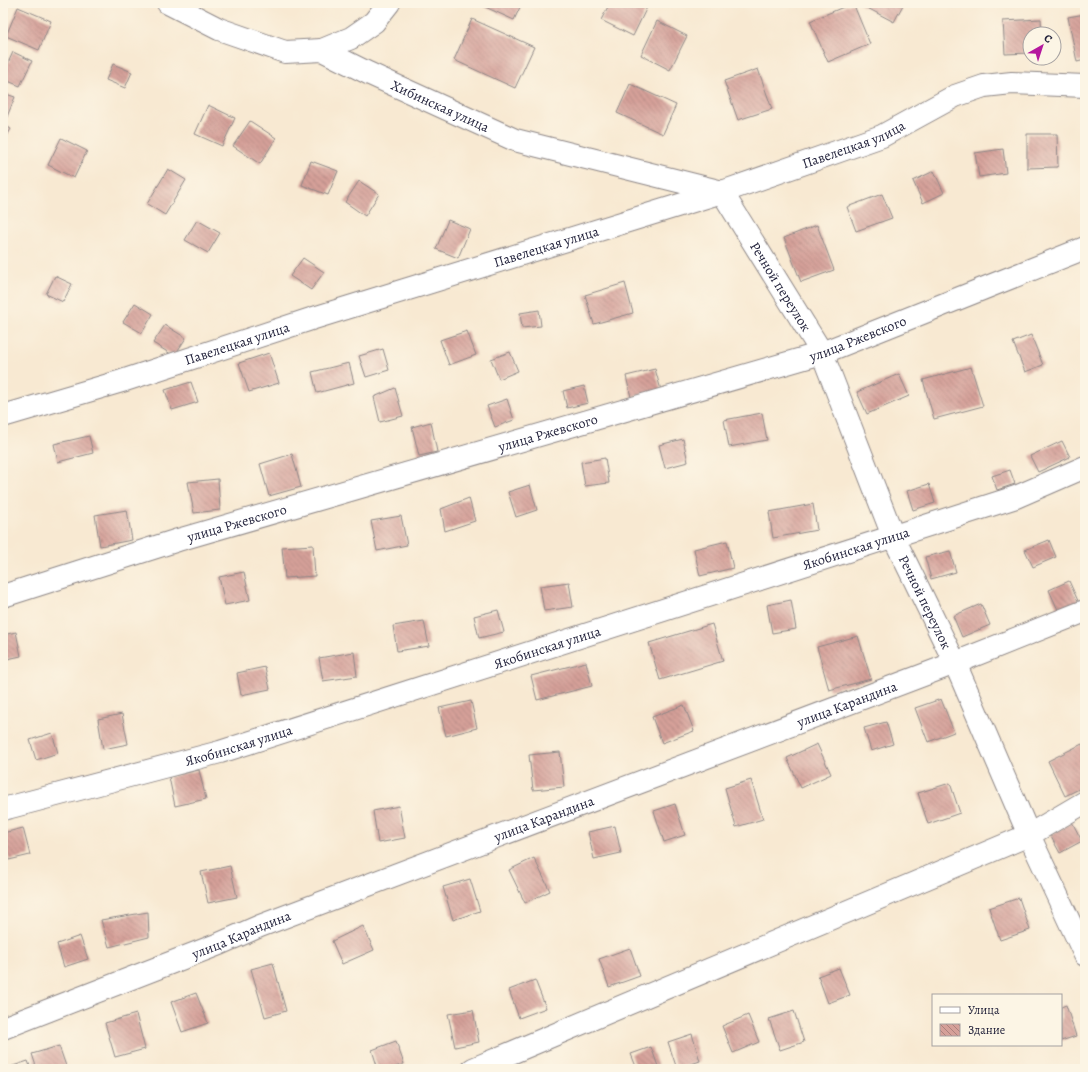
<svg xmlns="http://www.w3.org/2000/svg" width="1088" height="1072" viewBox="0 0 1088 1072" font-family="Alegreya,serif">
<defs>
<pattern id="building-back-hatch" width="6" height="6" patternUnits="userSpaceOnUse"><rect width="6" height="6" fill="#d5a099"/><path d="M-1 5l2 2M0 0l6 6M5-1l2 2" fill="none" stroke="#ac827e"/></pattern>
</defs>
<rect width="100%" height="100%" fill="#fcf5e5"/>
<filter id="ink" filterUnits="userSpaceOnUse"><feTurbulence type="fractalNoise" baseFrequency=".025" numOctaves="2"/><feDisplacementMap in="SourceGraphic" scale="8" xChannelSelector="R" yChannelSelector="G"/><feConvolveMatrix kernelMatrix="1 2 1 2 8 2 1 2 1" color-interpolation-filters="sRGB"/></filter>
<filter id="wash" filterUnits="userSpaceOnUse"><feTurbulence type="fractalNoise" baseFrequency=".012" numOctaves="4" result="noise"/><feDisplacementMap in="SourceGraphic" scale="16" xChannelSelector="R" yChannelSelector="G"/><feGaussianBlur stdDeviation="0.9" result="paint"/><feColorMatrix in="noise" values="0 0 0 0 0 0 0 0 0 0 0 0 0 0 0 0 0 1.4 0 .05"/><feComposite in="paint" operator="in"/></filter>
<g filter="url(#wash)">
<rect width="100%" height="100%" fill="#f8e9d2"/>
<g id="blocks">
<g fill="url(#building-back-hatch)">
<path d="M485,3h37l-8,17 -31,-14z"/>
<path d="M610,3h39l-16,33 -32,-16z"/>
<path d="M853,3l17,41 -42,18 -18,-41z"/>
<path d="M858,3h46l-10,19z"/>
<path d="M18,7l33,14 -12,29 -33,-14z"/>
<path d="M1085,14v46l-8,2 -9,-45z"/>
<path d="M472,19l62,28 -19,41 -61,-28z"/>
<path d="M1041,19l1,15h-12v19l-25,1 -2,-33z"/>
<path d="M657,21l30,15 -17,34 -29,-15z"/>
<path d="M13,52l19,9 -12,25 -17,-7v-5z"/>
<path d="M113,64l19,8 -7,16 -19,-8z"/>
<path d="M758,69l14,40 -34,11 -14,-39z"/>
<path d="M630,84l46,21 -13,29 -46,-21z"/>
<path d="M3,93l12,4 -9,22 -3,-1z"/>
<path d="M208,105l27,13 -13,28 -27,-12z"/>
<path d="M250,121l26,17 -16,26 -27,-18z"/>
<path d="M3,124l8,5 -8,14z"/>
<path d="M1027,134h30l1,33 -31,1z"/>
<path d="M61,138l26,13 -13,27 -26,-13z"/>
<path d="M1003,149l3,24 -27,4 -4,-24z"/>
<path d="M311,161l27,10 -10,24 -26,-10z"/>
<path d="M168,169l18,11 -21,35 -18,-11z"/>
<path d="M934,171l10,22 -21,10 -10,-22z"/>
<path d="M359,181l20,13 -14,22 -20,-14z"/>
<path d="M882,194l10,24 -36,13 -9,-24z"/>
<path d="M197,220l23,13 -12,20 -23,-13z"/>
<path d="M448,220l22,9 -12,29 -22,-9z"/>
<path d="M817,225l17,45 -33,12 -17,-44z"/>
<path d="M303,258l21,14 -13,18 -21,-14z"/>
<path d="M55,276l17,8 -9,18 -17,-8z"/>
<path d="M625,283l8,30 -39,11 -9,-29z"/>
<path d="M135,303l18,11 -11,19 -19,-11z"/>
<path d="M539,310l2,16 -19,2 -2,-15z"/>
<path d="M165,325l21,13 -12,18 -21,-13z"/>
<path d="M467,331l9,24 -27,10 -9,-25z"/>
<path d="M1031,335l12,30 -18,7 -12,-30z"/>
<path d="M383,349l6,21 -23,7 -7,-21z"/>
<path d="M510,352l8,19 -19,8 -8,-20z"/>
<path d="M269,353l10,30 -30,9 -10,-29z"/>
<path d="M349,363l5,20 -37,10 -5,-21z"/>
<path d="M971,367l12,39 -49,13 -11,-39z"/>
<path d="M655,369l6,21 -30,7 -5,-21z"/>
<path d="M899,374l10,22 -42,18 -10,-22z"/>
<path d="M191,382l7,20 -26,8 -7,-20z"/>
<path d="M584,386l4,17 -21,5 -4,-17z"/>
<path d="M395,388l8,28 -23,6 -6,-25z"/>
<path d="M507,399l7,21 -19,7 -8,-21z"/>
<path d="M762,413l5,27 -38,7 -5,-27z"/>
<path d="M431,422l6,30 -18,4 -7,-29z"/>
<path d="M89,436l4,17 -35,9 -4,-18z"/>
<path d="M683,439l5,23 -23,6 -6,-23z"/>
<path d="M1062,441l8,16 -32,15 -8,-16z"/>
<path d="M292,454l9,33 -32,9 -9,-32z"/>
<path d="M605,458l4,25 -24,3 -4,-24z"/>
<path d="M1010,470l5,14 -18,6 -5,-14z"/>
<path d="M218,479l2,31 -26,3 -6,-31z"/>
<path d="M929,484l6,19 -22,7 -6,-19z"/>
<path d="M530,485l7,25 -21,7 -8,-25z"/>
<path d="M469,498l6,23 -30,10 -4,-22z"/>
<path d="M813,504l4,26 -44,8 -4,-26z"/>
<path d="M127,510l5,30 -32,6 -5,-31z"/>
<path d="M401,516l6,29 -30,6 -6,-30z"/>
<path d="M1049,540l7,17 -23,10 -8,-17z"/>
<path d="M727,541l6,27 -33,8 -6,-27z"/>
<path d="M313,545l2,31 -30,2 -3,-31z"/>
<path d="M950,551l6,21 -25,7 -6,-22z"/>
<path d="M244,572l6,28 -25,5 -6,-28z"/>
<path d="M1069,581l10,22 -20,9 -10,-22z"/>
<path d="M569,582l4,25 -29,4 -4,-25z"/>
<path d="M791,600l5,29 -24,4 -5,-28z"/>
<path d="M981,604l9,21 -28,12 -9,-21z"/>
<path d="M498,610l6,22 -25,6 -5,-22z"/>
<path d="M424,621l5,25 -32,5 -4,-25z"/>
<path d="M712,624l11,37 -63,19 -11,-37z"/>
<path d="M16,632l5,24 -18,4v-25z"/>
<path d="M858,636l13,43 -42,11 -12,-43z"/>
<path d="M354,652l3,24 -34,5 -4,-23z"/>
<path d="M586,662l6,24 -55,14 -6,-24z"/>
<path d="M265,667l5,22 -29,6 -4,-22z"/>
<path d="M941,699l13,33 -26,10 -13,-34z"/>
<path d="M471,701l6,27 -31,8 -7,-28z"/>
<path d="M684,705l10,26 -32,12 -10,-26z"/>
<path d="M122,714l6,30 -25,5 -5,-30z"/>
<path d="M886,722l7,22 -22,7 -7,-23z"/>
<path d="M52,733l6,20 -22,7 -6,-20z"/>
<path d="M817,744l14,30 -30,14 -14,-30z"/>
<path d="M1082,744l3,5v37l-20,10 -17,-35z"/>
<path d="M560,752l4,35 -31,3 -4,-35z"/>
<path d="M199,770l7,29 -31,7 -6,-29z"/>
<path d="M751,780l12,39 -27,8 -11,-39z"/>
<path d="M950,783l10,30 -32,11 -10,-31z"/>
<path d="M675,804l10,31 -21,7 -10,-31z"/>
<path d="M399,806l6,32 -27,5 -5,-32z"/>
<path d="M1072,822l10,19 -22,12 -10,-18z"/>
<path d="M615,826l6,27 -27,6 -6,-27z"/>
<path d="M23,828l7,27 -21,5 -6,-23v-4z"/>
<path d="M534,858l16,33 -25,12 -16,-33z"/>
<path d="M230,866l7,31 -29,6 -7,-31z"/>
<path d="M470,879l10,32 -27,9 -10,-33z"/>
<path d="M1019,898l11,32 -30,10 -11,-32z"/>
<path d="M148,912l1,25 -40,10 -8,-27z"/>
<path d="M363,926l11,24 -32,14 -10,-23z"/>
<path d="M80,936l8,23 -24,8 -7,-23z"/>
<path d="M630,948l10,28 -31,11 -10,-28z"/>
<path d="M273,963l13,48 -21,6 -14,-48z"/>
<path d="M839,968l11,27 -22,8 -10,-27z"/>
<path d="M535,980l11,28 -27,10 -10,-28z"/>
<path d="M196,993l12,30 -26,9 -11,-30z"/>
<path d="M1066,1005l10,31 -15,5v-34z"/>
<path d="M473,1010l6,32 -24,5 -7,-33z"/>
<path d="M794,1011l10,31 -24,8 -11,-31z"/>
<path d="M136,1014l9,35 -30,8 -10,-34z"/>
<path d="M748,1015l11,27 -26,11 -11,-27z"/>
<path d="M692,1034l8,27 -23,8 -9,-27z"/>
<path d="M396,1041l8,23 -14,5h-12l-6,-19z"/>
<path d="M59,1046l8,23h-30l-5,-15z"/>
<path d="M651,1047l8,22h-22l-6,-15z"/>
<path d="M28,1061l3,8h-27z"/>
</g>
</g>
</g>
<g filter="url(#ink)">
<use href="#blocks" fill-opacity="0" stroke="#8d8686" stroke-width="1"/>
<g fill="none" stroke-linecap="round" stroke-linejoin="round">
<defs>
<g id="minor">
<path id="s1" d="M168,3l51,26 66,23 37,-2 46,23 147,67 207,52 100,161 71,183 62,127 74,172 56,120"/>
<path d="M322,50l29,-12 23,-16 15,-19"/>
<path id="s2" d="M3,416l119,-35 192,-63 408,-126 160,-56 73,-40 29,-10 28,-3 73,3"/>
<path id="s3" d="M3,596l175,-56 644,-187 263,-105"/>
<path id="s4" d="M3,809l217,-57 796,-255 69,-30"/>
<path id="s5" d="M3,1028l216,-84 41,-18 695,-263 130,-52"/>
<path d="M473,1069l556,-234 56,-33"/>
</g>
</defs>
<use href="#minor" stroke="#8d8686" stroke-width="24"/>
<use href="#minor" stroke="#fff" stroke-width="22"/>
</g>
</g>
<g text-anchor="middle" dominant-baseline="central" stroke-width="3.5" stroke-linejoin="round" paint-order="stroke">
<g font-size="14" fill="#22223b" stroke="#fcf5e5">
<text stroke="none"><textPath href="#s1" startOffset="295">Хибинская улица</textPath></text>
<text stroke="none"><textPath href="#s2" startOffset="893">Павелецкая улица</textPath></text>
<text stroke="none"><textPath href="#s2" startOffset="569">Павелецкая улица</textPath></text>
<text stroke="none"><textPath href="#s1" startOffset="702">Речной переулок</textPath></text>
<text stroke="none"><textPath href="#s3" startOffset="893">улица Ржевского</textPath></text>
<text stroke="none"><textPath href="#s2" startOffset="245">Павелецкая улица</textPath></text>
<text stroke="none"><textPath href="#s3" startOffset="569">улица Ржевского</textPath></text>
<text stroke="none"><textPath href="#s3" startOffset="245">улица Ржевского</textPath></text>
<text stroke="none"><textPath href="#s4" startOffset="892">Якобинская улица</textPath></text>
<text stroke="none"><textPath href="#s1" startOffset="1050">Речной переулок</textPath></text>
<text stroke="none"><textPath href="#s4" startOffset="568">Якобинская улица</textPath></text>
<text stroke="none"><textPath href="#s5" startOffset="904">улица Карандина</textPath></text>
<text stroke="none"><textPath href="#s4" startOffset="244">Якобинская улица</textPath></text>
<text stroke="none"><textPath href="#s5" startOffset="580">улица Карандина</textPath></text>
<text stroke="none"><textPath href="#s5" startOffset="256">улица Карандина</textPath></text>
</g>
</g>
<rect width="1088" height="1072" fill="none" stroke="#fcf5e5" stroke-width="16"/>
<rect x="932" y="994" width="130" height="52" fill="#fcf5e5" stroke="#a5a1a1"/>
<rect x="940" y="1007" width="20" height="6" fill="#ffffff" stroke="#a5a1a1"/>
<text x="968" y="1014" font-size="12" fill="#22223b">Улица</text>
<rect x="940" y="1024" width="20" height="12" fill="url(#building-back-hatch)" stroke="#a5a1a1"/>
<text x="968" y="1034" font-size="12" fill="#22223b">Здание</text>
<g transform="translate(1042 46) rotate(39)"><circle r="19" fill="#fcf5e5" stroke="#a5a1a1"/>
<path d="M0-3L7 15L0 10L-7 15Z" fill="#b5179e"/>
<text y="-6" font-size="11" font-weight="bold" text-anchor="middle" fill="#22223b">С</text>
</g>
</svg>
